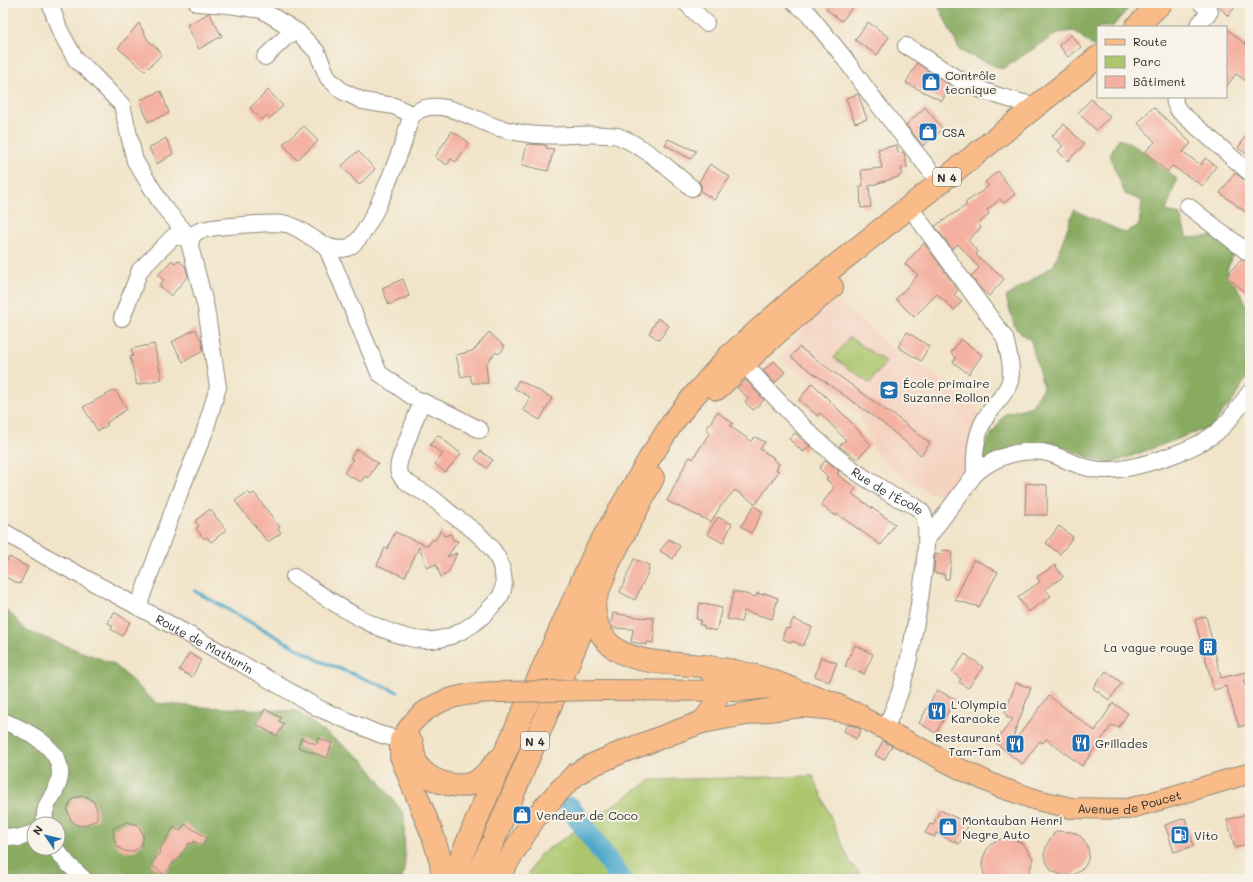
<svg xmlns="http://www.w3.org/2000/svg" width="1253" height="882" viewBox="0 0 1253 882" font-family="Mali,sans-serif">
<rect width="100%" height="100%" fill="#f7f3e8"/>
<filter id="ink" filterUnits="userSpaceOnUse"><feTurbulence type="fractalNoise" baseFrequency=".025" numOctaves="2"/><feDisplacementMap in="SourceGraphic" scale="8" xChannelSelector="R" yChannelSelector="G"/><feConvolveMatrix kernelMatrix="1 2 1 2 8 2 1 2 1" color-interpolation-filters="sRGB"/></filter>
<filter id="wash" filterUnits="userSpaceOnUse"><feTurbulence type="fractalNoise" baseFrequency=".012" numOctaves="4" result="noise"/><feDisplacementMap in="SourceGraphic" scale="16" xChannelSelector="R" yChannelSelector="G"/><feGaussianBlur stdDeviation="0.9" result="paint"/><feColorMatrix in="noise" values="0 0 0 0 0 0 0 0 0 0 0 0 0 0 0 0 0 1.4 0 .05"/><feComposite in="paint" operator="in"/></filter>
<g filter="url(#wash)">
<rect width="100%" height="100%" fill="#f1e4c9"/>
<path fill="#f5d3c1" d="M830,297l44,34 15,15 42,27 46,34 3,11 -16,53 -15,29 -25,-10 -26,-17 -19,-16 -12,-21 -7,-21 -80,-56z"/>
<g fill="#abc66d" stroke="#6b784c">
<path d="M849,337l37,25 -16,21 -36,-25z"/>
<path d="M813,776l36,84 15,19h-338l13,-24 112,-75z"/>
</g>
<g fill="#88ab60" stroke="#5a6b46" fill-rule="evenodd">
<path d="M937,3h196l-21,24h-14v16l-4,4 -20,-16 -16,2 -56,36 -42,-18z"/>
<path d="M1119,138l24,13 34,28 -11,32 14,4 7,23 30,-2 17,16 -7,18 17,29 6,19v54l-19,32 -9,8 -9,14 -103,38 -19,-6 -39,-15 -36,3 -36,18 -2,-9 27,-41 27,-8 11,-19 -12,-46 -16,-13 -9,-31 48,-32 20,-55 51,23 14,-8 3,-24 -17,-7 -16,-39z"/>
<path d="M3,606l24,25 87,33 42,39 45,4 95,4 67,49 41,54 1,49 -3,16h-399zM34,824h24v24h-24z"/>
</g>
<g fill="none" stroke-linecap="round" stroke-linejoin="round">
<path stroke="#4ea8cc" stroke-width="3.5" d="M195,591l123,69 80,32"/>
<path stroke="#4ea8cc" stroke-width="21" d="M570,807l51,72"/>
</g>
<g id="blocks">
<g fill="#f4b1a1">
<path d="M831,3h25l-14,18 -16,-12z"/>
<path d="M1215,3h23l-10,13z"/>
<path d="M209,13l13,23 -23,13 -12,-24z"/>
<path d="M868,22l21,15 -12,18 -22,-15z"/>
<path d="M139,23l9,17 10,9 3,6 -16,16 -27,-23z"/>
<path d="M1226,28l24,20v36l-14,-10 -10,13z"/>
<path d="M1071,35l10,12 -13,10 -9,-12z"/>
<path d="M917,63l33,22 -8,16 -36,-18z"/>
<path d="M268,90l15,16 -13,12 -3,-3 -5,5 -12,-12z"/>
<path d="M161,91l8,22 -21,9 -8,-22z"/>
<path d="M858,94l9,25 -12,4 -9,-25z"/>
<path d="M1091,99l19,18 -14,13 -18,-17z"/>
<path d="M925,107l18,22 -20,17 -17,-21z"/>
<path d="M1153,107l38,36 -8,9 18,13 4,-7 11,8 -13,20 -31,-20 -5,6 -22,-20 10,-10 -17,-19z"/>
<path d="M1064,124l20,20 -16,17 -10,-10 5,-5 -11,-10z"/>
<path d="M304,126l14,15 -21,19 -14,-16z"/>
<path d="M1250,130v26l-12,-8z"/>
<path d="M452,131l17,11 -13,20 -5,-3 -4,6 -12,-8z"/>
<path d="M166,138l7,16 -16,10 -8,-16z"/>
<path d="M668,139l28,12 -5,8 -26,-14z"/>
<path d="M527,144l16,1 4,1 -1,2 8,1 -6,22 -26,-6z"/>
<path d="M897,145l1,8 5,-1 1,1 3,14 -6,1 1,6 -4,3 -29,9 2,21 -10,1 -1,-22h3l-2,-16 21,-2 -4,-19z"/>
<path d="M358,151l17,18 -16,16 -17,-19z"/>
<path d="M710,164l20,13 -16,23 -13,-9v-6l-2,-3z"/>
<path d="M998,171l17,23 -11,9 -4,-4 -13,11 2,4 -11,10 3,4 -13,12 10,12 -2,3 28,24 -15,17 -10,-9 -8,-11 8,-8 -21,-24 -6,5 -17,-23 32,-21 -2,-2 24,-17 -4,-4z"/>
<path d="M1235,173l15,11v31l-30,-22z"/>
<path d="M924,243l34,47 -4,5 8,6 -8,9 -17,-16 -23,23 -18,-18 22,-24 -13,-11z"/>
<path d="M1241,259l9,4v33l-24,-20z"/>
<path d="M172,260l3,3 3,-3 7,6 3,10 -17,20 -12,-11 5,-5 -6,-5z"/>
<path d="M403,279l6,17 -20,9 -7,-17z"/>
<path d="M658,318l11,8 -10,14 -10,-7z"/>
<path d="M195,329l7,13 1,9 -20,11 -11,-20z"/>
<path d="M489,332l16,15 -6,7 -3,-2 -10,12 2,19h-16l-2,-8 -9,2 -5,-22 16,-4 3,-2z"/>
<path d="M907,332l22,14 -8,15 -23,-14z"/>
<path d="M961,339l21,16 -13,19 -16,-12 3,-4 -5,-5z"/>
<path d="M154,344l8,35 -25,6 -7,-28 3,-1 -2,-7z"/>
<path d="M799,347l88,64 8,5 35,27 -9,12 -41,-34 -89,-64z"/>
<path d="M774,361l11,11 -10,11 -12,-12z"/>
<path d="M519,380l33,18 -12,22 -17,-10 7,-13 -16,-9z"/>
<path d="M746,380l18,20 -11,10 -8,-8 3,-4 -11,-10z"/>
<path d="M812,383l41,41 18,21 -14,14 -18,-13 7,-6 -26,-27 -2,3 -19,-16z"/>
<path d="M115,390l12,19 -21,14 2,2 -10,6 -15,-24z"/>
<path d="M717,412l16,11 -3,3 21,15 4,-4 10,5 -5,7 14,9 -1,1 6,5 -3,6 3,1 -23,33 -21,-14 -15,17 -9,15 -44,-21 20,-40 3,-4 3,2 17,-27 -4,-3z"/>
<path d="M795,433l15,13 -7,6 -14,-13z"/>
<path d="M438,435l23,19 -16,18 -10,-8 8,-10 -13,-9z"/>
<path d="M357,449l21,14 -10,15 -3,-2 -4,6 -17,-9 9,-14 -3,-1z"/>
<path d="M480,451l13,9 -6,8 -12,-9z"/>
<path d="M826,460l13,11 -2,3 19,14 -4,6 43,30 -14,21 -44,-31 -1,2 -15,-11 13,-18 -8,-8 2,-2 -9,-9z"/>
<path d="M1026,483l21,2v30h-22z"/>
<path d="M248,492l3,3 3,-2 26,34 -2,2 3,4 -13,9 -33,-41z"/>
<path d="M754,506l9,6 -12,21 -10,-7z"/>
<path d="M210,509l16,21 -15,12 -4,-5 -3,2 -8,-11 3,-2 -4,-5z"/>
<path d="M718,517l14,7 -9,19 -16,-9z"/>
<path d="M1059,526l14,11 -13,17 -14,-11z"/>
<path d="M441,530l3,6 7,-2 2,6 5,1 -11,16 10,-4 -9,20 -7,4 -5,-13 -9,4 -8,-21 -14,30 -28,-12 8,-17 2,1 8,-17 33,14 3,-5 5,-2z"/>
<path d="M669,539l11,7 -7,13 -13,-8z"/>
<path d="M942,550l10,1 -3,28h-4l-1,-5 -10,-1 1,-19 7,1z"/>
<path d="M9,557l19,10 -8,17 -17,-8v-7z"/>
<path d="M634,559l15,6 -1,5h1l-14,30 -15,-8z"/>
<path d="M973,560l7,2 18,10 -19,35 -24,-7z"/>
<path d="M1055,565l8,12 -18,12 6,7 -23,16 -10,-15 22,-15 -3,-5z"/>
<path d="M734,591l22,6 1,-4 6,2 1,-2 14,5 -6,21 -28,-8 -3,11 -14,-3z"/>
<path d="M700,603l22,5 -6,23 -12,-3v-3h-5l2,-5 -5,-1z"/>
<path d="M114,612l16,10 -8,14 -11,-7 2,-3 -5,-3z"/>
<path d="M613,613l22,4 19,1 -1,13 2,1 -2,11 -6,-1v3l-16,-3 2,-13 -20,-1 -2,-5z"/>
<path d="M1206,616l15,62 25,-6 2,7 -5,2 2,5 5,-2v40l-11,3 -13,-41 -12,4 -19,-70z"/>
<path d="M793,619l19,8 -9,19 -10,-5 -1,2 -9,-4v-4l3,-7 3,1z"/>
<path d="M855,645l18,9 -9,20 -19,-8z"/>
<path d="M189,653l12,7 -9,17 -13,-7z"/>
<path d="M965,654l18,13 -15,21 -9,-6 2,-3 -9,-7z"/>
<path d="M821,657l16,6 -8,19 -14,-6z"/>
<path d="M1106,671l16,12 -13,17 -16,-12z"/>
<path d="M1016,683l15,5 -22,60 40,-52 46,35 18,-28 15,10 -10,15 -6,-3 -30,41 -36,-27 -3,4 -3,-2 -18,23 -27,-22 18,-23 -7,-2 1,-3 -2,-1z"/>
<path d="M937,690l18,9 -19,34 -17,-10z"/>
<path d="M265,709l16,9 -2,3 5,3 -7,12 -20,-11z"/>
<path d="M847,725l7,1 7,4 -5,9 -12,-8z"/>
<path d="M301,738l15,6 2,-6 14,5 -5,15 -29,-11z"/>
<path d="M883,741l9,5 -8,14 -9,-5z"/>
<path d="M82,796l6,1 6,5 3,7v11l-15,6 -5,-1 -6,-5 -4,-10 4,-9 3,-3z"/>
<path d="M940,810l29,14 -10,20 -23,-11 -1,4 -10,-4 5,-9 3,1z"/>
<path d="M1250,813v30l-15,5 -8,-28z"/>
<path d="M1185,818l9,28 -20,6 -9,-27z"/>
<path d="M127,822l11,3 5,9v5l-1,5 -6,6 -5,2 -7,-1 -5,-3 -3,-4 -2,-5 -1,-11z"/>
<path d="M185,824l22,14 -5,8 -8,-5 -2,3 -3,-1 -12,18 -2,-1 -10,15 -14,-10 9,-13 -1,-1 15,-24 6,4z"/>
<path d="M1056,831l15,1 7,2 5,5 4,6 2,7 -1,8 -3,6 -5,5 -7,4 -7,1 -7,-2 -7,-3 -4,-6 -4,-10 3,-11z"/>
<path d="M1005,838l8,1 7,3 6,5 7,12 -3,12 -4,8h-38l-4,-5 -2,-8 1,-8 3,-7 5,-7 6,-4z"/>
</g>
</g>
</g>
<g filter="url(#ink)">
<use href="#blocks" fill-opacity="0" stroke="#8e887a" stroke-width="1"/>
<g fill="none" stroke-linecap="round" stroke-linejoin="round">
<defs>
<g id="minor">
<path d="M50,3l9,26 17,31 11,9 35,36 13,56 28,45 28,33"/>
<path d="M197,3l32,2 33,5 36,22 19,20 11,26 14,13 21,10 31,5 19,9"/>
<path d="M686,3l20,20"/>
<path d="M795,3l12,9 35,43 34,47 64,81"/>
<path d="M1197,27l13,-16 -9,-8"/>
<path d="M906,46c21,11 39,27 60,37 22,11 46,17 70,23"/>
<path d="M265,57l23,-22 10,-3"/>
<path d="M1175,97c-2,5 2,11 5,15l70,61"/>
<path d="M1188,206l62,48"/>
<path d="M914,213l91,125c3,14 8,29 5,43 -4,14 -17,24 -24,36 -11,17 -12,38 -11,57"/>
<path d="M326,246l53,127 35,25 38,17 28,15"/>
<path d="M122,318l18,-48 34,-34 17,3"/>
<path id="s1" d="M744,364c41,44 81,91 134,122 5,3 10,7 15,10 10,5 24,8 30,18 12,20 -12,141 -20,168 -4,16 -12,32 -18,48"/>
<path id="s2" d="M3,531l40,24 194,106 83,48 59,25 32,9"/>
<path d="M927,539l48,-65c19,-18 51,-28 76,-20 14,5 28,13 43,15 30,6 100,-18 123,-37 14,-11 23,-27 33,-40"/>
<path d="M294,577c36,23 71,49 112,60 33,10 64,-5 85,-30 3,-3 8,-8 10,-12 6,-11 1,-30 -5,-40 -10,-17 -27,-28 -42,-39 -9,-7 -17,-15 -26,-21 -9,-6 -21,-10 -27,-19 -4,-5 -3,-11 -1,-17l22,-58"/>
<path d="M138,607l41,-113 25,-60 14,-47 -12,-79 -16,-62c1,-7 2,-12 9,-15 11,-5 76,-9 88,-7 19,5 38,30 60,24 21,-6 49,-86 57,-107 1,-5 6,-23 9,-26 1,-2 4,-2 5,-4 24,-14 58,10 81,17 12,3 27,7 40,7 22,2 44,-2 66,0 5,0 11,0 15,2 27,11 50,33 72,51"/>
<path d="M3,721c26,10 69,31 54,66 -7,16 -14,17 -12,37"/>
<path d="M3,836l15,2 16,-5"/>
<path d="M55,848l13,16 16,15"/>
</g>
<g id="major">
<path id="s3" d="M596,690l144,1 28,-3 41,5 24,9 123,65 43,20 38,13 34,8 57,1 49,-14 73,-22"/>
<path d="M401,740c20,-39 56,-47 97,-48"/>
</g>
<g id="highway">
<path d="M1136,27l25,-24"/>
<path d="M717,389l60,-56 55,-46"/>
<path d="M594,602c1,68 67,58 115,65 31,4 61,11 88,24"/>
<path d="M702,722c17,-17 20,-35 6,-55"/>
<path d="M401,740v16l32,80 8,26 1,11 -1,6"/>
<path d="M412,743c1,6 2,16 5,21 10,17 38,26 56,19 10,-4 18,-15 25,-23"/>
<path d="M452,879l52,-124 91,-203 56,-96 22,-34 19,-24 37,-42 67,-59 302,-240"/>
<path d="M475,879l17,-35 102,-242 15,-39 44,-85"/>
<path d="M497,879l37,-60 26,-29 16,-16 16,-9 30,-13 80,-30 66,-12 34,-4 24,2 32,6"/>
</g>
</defs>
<use href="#minor" stroke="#8e887a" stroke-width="18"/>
<use href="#major" stroke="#8e887a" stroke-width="22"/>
<use href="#highway" stroke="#8e887a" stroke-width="24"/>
<use href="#minor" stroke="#fff" stroke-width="16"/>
<use href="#major" stroke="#f9bc89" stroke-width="20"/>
<use href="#highway" stroke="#f9bc89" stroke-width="22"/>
<defs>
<path id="major-bridge" d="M498,692l98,-2"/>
</defs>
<use href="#major-bridge" stroke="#8e887a" stroke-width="22" stroke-linecap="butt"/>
<use href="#major-bridge" stroke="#f9bc89" stroke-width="20"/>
</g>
</g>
<defs>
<symbol id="shop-square" viewBox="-11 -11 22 22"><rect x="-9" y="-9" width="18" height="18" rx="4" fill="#1f6fb2" stroke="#f7f3e8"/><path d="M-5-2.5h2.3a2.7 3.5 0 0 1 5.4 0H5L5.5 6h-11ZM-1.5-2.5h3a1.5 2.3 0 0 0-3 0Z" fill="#fff"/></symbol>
<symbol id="school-square" viewBox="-11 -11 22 22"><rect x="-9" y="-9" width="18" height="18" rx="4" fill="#1f6fb2" stroke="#f7f3e8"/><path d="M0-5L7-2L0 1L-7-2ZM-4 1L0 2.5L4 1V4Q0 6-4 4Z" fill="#fff"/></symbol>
<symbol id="building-square" viewBox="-11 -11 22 22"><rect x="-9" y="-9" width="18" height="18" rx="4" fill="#1f6fb2" stroke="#f7f3e8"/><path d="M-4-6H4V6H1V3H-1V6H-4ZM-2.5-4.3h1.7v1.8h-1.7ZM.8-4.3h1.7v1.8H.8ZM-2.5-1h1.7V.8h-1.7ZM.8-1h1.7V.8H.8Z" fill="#fff"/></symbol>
<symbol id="restaurant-square" viewBox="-11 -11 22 22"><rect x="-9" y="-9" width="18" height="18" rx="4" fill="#1f6fb2" stroke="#f7f3e8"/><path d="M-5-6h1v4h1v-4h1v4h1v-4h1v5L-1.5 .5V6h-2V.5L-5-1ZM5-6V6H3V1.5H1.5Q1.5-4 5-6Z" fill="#fff"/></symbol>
<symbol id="fuel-square" viewBox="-11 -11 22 22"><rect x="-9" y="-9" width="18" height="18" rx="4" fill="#1f6fb2" stroke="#f7f3e8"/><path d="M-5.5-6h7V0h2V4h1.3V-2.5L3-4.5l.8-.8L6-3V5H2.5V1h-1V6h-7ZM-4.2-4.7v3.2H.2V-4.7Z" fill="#fff"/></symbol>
</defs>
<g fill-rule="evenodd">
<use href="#shop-square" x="920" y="71" width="22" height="22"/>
<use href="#shop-square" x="917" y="121" width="22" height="22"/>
<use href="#school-square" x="878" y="379" width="22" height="22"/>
<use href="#building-square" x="1197" y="636" width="22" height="22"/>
<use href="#restaurant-square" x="926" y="700" width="22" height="22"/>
<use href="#restaurant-square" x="1070" y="732" width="22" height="22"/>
<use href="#restaurant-square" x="1004" y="733" width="22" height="22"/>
<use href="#shop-square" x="511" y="804" width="22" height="22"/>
<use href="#shop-square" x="937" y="816" width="22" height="22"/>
<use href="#fuel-square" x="1169" y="824" width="22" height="22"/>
</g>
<g text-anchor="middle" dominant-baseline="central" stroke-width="4" stroke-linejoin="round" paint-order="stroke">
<g fill="#f7f3e8" stroke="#686764" stroke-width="1">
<rect x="933" y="168" width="28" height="18" rx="3"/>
<rect x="521" y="732" width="28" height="18" rx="3"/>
</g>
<g font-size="11" font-weight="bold" fill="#2b2b2b">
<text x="947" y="177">N 4</text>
<text x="535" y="741">N 4</text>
</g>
<g font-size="12" fill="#2b2b2b" stroke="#f7f3e8" text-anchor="start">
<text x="945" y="75">Contrôle<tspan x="945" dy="14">tecnique</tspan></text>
<text x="942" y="132">CSA</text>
<text x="903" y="383">École primaire<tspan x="903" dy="14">Suzanne Rollon</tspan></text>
<text x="1194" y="647" text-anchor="end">La vague rouge</text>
<text x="951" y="704">L'Olympia<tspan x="951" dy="14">Karaoke</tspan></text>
<text x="1001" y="737" text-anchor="end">Restaurant<tspan x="1001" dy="14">Tam-Tam</tspan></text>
<text x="1095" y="743">Grillades</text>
<text x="536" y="815">Vendeur de Coco</text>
<text x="962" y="820">Montauban Henri<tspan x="962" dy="14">Negre Auto</tspan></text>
<text x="1194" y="835">Vito</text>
</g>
<g font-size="12" fill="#2b2b2b" stroke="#f7f3e8">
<text stroke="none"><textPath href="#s1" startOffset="193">Rue de l'École</textPath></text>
<text stroke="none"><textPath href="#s2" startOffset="231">Route de Mathurin</textPath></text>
<text stroke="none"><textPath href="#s3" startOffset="560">Avenue de Poucet</textPath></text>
</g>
</g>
<rect width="1253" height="882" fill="none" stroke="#f7f3e8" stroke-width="16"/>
<rect x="1097" y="26" width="130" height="72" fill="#f7f3e8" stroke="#a5a39c"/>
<rect x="1105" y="39" width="20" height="6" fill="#f9bc89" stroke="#a5a39c"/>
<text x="1133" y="46" font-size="12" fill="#2b2b2b">Route</text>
<rect x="1105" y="56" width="20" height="12" fill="#abc66d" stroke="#a5a39c"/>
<text x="1133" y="66" font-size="12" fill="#2b2b2b">Parc</text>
<rect x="1105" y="76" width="20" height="12" fill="#f4b1a1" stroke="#a5a39c"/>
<text x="1133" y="86" font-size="12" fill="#2b2b2b">Bâtiment</text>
<g transform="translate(46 836) rotate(305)"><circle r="19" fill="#f7f3e8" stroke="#a5a39c"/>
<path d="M0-3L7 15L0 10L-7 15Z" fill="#1f6fb2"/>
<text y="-6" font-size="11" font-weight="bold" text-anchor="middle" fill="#2b2b2b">N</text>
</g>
</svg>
